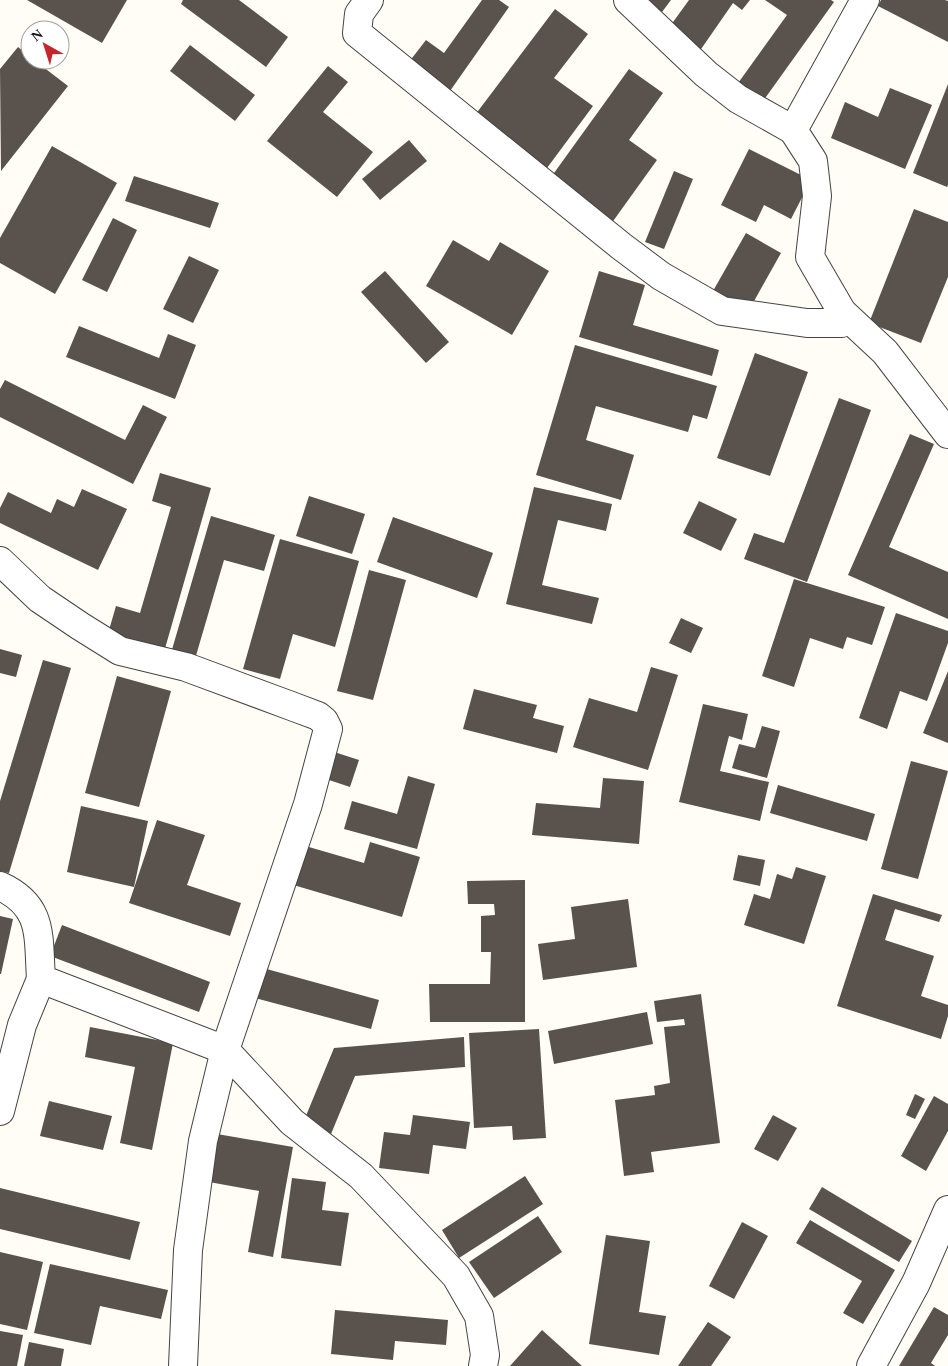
<svg xmlns="http://www.w3.org/2000/svg" width="948" height="1366" viewBox="0 0 948 1366" font-family="'Times New Roman',serif">
<rect width="100%" height="100%" fill="#fffdf5"/>
<g fill="#5a524d">
<path d="M27,0h100l-25,43z"/>
<path d="M183,0h56l49,37 -22,30 -85,-63z"/>
<path d="M482,0h17l10,7 -59,84 -41,-29 17,-22 18,13z"/>
<path d="M645,0h26l-9,12z"/>
<path d="M689,0h61l-8,10 -9,-7 -34,49 -31,-23z"/>
<path d="M765,0h66l3,2 -73,102 -25,-18 51,-71z"/>
<path d="M881,0h64l3,1v41l-70,-36z"/>
<path d="M555,9l33,25 -34,44 39,28 -46,62 -72,-53z"/>
<path d="M190,45l65,50 -20,26 -65,-50z"/>
<path d="M18,47l12,10v3h4l34,26 -67,85 -1,-102z"/>
<path d="M328,66l20,16 -25,30 50,40 -36,45 -70,-56z"/>
<path d="M629,69l34,24 -34,47 28,20 -46,64 -62,-44z"/>
<path d="M948,84v101l-1,2 -34,-14z"/>
<path d="M890,88l42,17 -27,64 -74,-31 14,-36 33,15z"/>
<path d="M409,140l18,21 -47,39 -18,-21z"/>
<path d="M52,146l65,37 -62,111 -55,-31v-25z"/>
<path d="M749,149l62,31 -20,39 -27,-14 -8,17 -35,-17z"/>
<path d="M674,171l19,8 -29,70 -19,-7z"/>
<path d="M134,176l85,27 -9,25 -85,-27z"/>
<path d="M914,209l34,13v55l-27,66 -52,-20z"/>
<path d="M113,218l24,12 -30,62 -25,-12z"/>
<path d="M746,233l35,20 -32,57 -36,-19z"/>
<path d="M453,240l36,21 11,-19 49,29 -37,64 -86,-49z"/>
<path d="M189,256l30,14 -26,53 -30,-14z"/>
<path d="M385,271l64,71 -23,21 -65,-71z"/>
<path d="M599,271l46,14 -12,40 86,25 -7,26 -133,-39z"/>
<path d="M79,326l80,32 9,-24 28,11 -21,54 -109,-42z"/>
<path d="M575,345l142,41 -10,33 -14,-4 -5,17 -92,-26 -10,34 48,15 -13,45 -85,-25z"/>
<path d="M755,353l53,19 -38,104 -53,-18z"/>
<path d="M5,380l120,60 18,-35 24,12 -34,67 -133,-67v-28z"/>
<path d="M839,398l32,12 -64,172 -63,-23 10,-26 30,10z"/>
<path d="M910,434l24,10 -45,103 59,25v47l-100,-44z"/>
<path d="M160,473l51,15 -47,164 -57,-15 9,-31 24,7 31,-106 -19,-6z"/>
<path d="M534,487l78,17 -6,27 -48,-11 -16,65 57,13 -7,26 -86,-20z"/>
<path d="M82,489l45,20 -29,61 -98,-47v-15l8,-16 43,21 6,-14 17,8z"/>
<path d="M309,496l56,18 -13,40 -56,-18z"/>
<path d="M699,501l38,18 -16,32 -38,-18z"/>
<path d="M211,516l64,19 -11,36 -40,-11 -29,99 -24,-6z"/>
<path d="M393,517l100,36 -16,45 -100,-36z"/>
<path d="M280,539l79,22 -24,86 -42,-13 -13,45 -37,-10z"/>
<path d="M369,570l37,10 -33,120 -36,-9z"/>
<path d="M794,579l91,28 -13,38 -25,-8 -4,12 -33,-11 -16,49 -32,-11z"/>
<path d="M896,613l52,18v12l-21,58 -27,-10 -13,38 -28,-11z"/>
<path d="M681,618l22,10 -12,25 -22,-10z"/>
<path d="M0,649l22,6 -6,22 -16,-4z"/>
<path d="M43,660l28,8 -62,205 -9,-2v-70z"/>
<path d="M651,667l27,8 -30,95 -75,-23 16,-49 48,14z"/>
<path d="M948,671v72l-25,-10z"/>
<path d="M117,676l54,15 -32,116 -54,-14z"/>
<path d="M474,689l63,16 -4,13 31,8 -7,27 -94,-24z"/>
<path d="M703,704l45,10 -6,26 -13,-4 -9,35 49,11 -9,39 -81,-19z"/>
<path d="M762,726l18,5 -13,47 -35,-10 7,-24 16,4z"/>
<path d="M328,750l31,10 -9,27 -30,-10z"/>
<path d="M911,761l37,10 -30,108 -37,-10z"/>
<path d="M408,776l27,8 -18,65 -73,-20 8,-28 45,13z"/>
<path d="M603,778l41,3 -5,63 -107,-9 4,-32 64,5z"/>
<path d="M778,785l97,29 -8,27 -97,-28z"/>
<path d="M81,806l67,15 -14,66 -67,-15z"/>
<path d="M157,820l48,15 -18,50 54,18 -11,33 -101,-33z"/>
<path d="M370,842l50,15 -18,60 -112,-33 12,-39 62,18z"/>
<path d="M738,855l27,5 -5,26 -27,-6z"/>
<path d="M796,867l30,9 -22,68 -60,-19 10,-31 16,5 7,-25 15,5z"/>
<path d="M525,880v142h-95l-1,-38h61l1,-32h-10v-36l14,-1 -1,-11h-26l-1,-23z"/>
<path d="M873,894l69,21 -3,7 -44,-13 -10,31 49,16 -13,40 27,9v11l-7,23 -104,-33z"/>
<path d="M628,899l9,68 -94,13 -5,-36 37,-5 -4,-32z"/>
<path d="M0,916l13,3 -12,55h-1z"/>
<path d="M62,925l148,57 -11,30 -149,-56z"/>
<path d="M263,968l116,32 -8,29 -116,-31z"/>
<path d="M701,994l19,149 -69,9 3,20 -30,4 -9,-76 40,-5 -1,-9 16,-3 -6,-56 21,-2 -1,-6 -27,3 -3,-21z"/>
<path d="M647,1012l6,32 -99,20 -6,-33z"/>
<path d="M90,1027l83,16 -21,107 -32,-7 15,-76 -50,-10z"/>
<path d="M539,1029l7,109 -33,2 -1,-14 -38,2 -5,-95z"/>
<path d="M464,1037l1,30 -110,9 -24,58 -28,-11 31,-75z"/>
<path d="M915,1094l10,5 -10,20 -9,-4z"/>
<path d="M934,1096l14,8v27l-22,40 -25,-15z"/>
<path d="M49,1101l63,15 -9,34 -63,-14z"/>
<path d="M413,1115l57,7 -4,27 -33,-4 -4,29 -50,-6 5,-36 26,3z"/>
<path d="M773,1115l24,13 -19,33 -24,-12z"/>
<path d="M217,1134l76,13 -20,110 -25,-5 11,-61 -50,-9z"/>
<path d="M525,1176l18,28 -84,54 -17,-28z"/>
<path d="M292,1178l34,4 -4,28 27,3 -8,53 -60,-8z"/>
<path d="M822,1187l90,54 -13,21 -90,-53z"/>
<path d="M0,1188l140,34 -10,38 -130,-31z"/>
<path d="M538,1216l24,36 -68,46 -25,-36z"/>
<path d="M810,1220l85,50 -32,54 -20,-11 19,-32 -66,-38z"/>
<path d="M742,1222l26,14 -34,63 -25,-13z"/>
<path d="M606,1235l44,6 -11,71 27,4 -7,39 -70,-11z"/>
<path d="M0,1252l43,10 -16,68 -27,-6z"/>
<path d="M50,1264l118,26 -7,29 -61,-13 -9,39 -57,-12z"/>
<path d="M934,1307l14,8v20l-17,28 4,3h-36z"/>
<path d="M335,1310l113,10 -2,25 -51,-4 -2,19 -62,-6z"/>
<path d="M708,1322l23,15 -20,29h-33z"/>
<path d="M542,1330l40,36h-72z"/>
<path d="M0,1331l23,4 -6,31h-17z"/>
<path d="M29,1342l35,7 -3,17h-37z"/>
</g>
<g fill="none" stroke-linecap="round" stroke-linejoin="round">
<defs>
<g id="minor">
<path d="M369,0l-10,14 -2,19 264,213 40,30 61,35 85,12h35v-11"/>
<path d="M628,0l78,74 32,25 55,31"/>
<path d="M865,0l-72,130 20,31 4,35 -7,61 32,55 43,40 63,82"/>
<path d="M0,561l40,38 40,27 40,25 66,16 108,40 24,9 6,5 4,8 -20,75 -83,246 -22,91 -15,109 -5,116"/>
<path d="M0,886c44,20 38,50 41,93l184,71 67,72 69,54 95,100 23,40 6,39 -2,11"/>
<path d="M0,1111l22,-86 19,-46"/>
<path d="M871,1366l45,-83 32,-73"/>
</g>
</defs>
<use href="#minor" stroke="#444" stroke-width="30"/>
<use href="#minor" stroke="#fff" stroke-width="28"/>
</g>
<g transform="translate(45 45) rotate(321)"><circle r="24" fill="#ffffff" stroke="#a0a0a0"/>
<path d="M0-4L9 19L0 12L-9 19Z" fill="#c4262e"/>
<text y="-8" font-size="14" font-weight="bold" text-anchor="middle" fill="#111111">N</text>
</g>
</svg>
